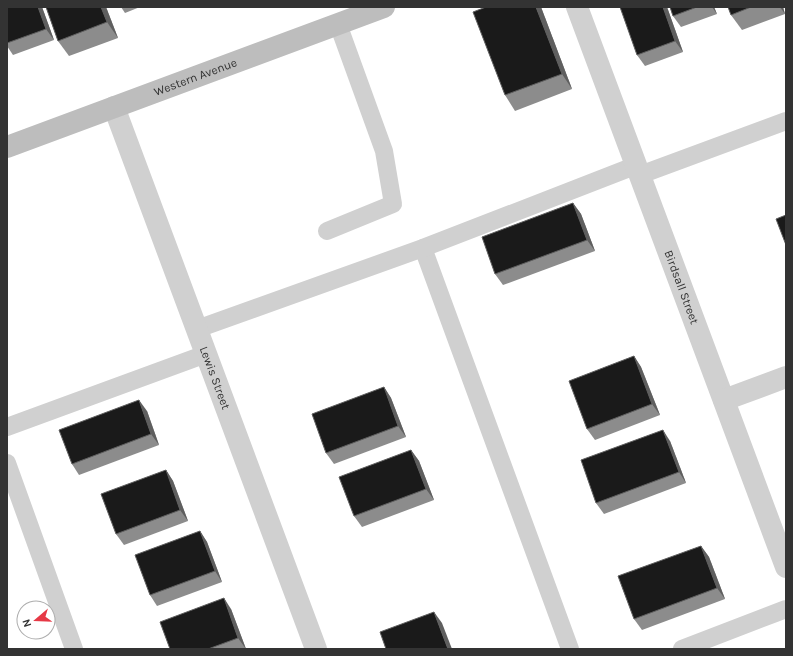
<svg xmlns="http://www.w3.org/2000/svg" width="793" height="656" viewBox="0 0 793 656" font-family="Karla,sans-serif">
<rect width="100%" height="100%" fill="#fff"/>
<g fill="none" stroke-linecap="round" stroke-linejoin="round">
<g stroke="#d0d0d0" stroke-width="18">
<path d="M640,175l146,-54"/>
<path d="M327,231l66,-27 -9,-53 -46,-127"/>
<path d="M423,248l147,401"/>
<path d="M197,329l226,-81 214,-83"/>
<path d="M7,427l199,-73"/>
<path d="M7,463l67,186"/>
<path d="M682,649l104,-40"/>
</g>
<g stroke="#d0d0d0" stroke-width="22">
<path id="s1" d="M577,7l209,560"/>
<path id="s2" d="M114,107l202,542"/>
<path d="M724,400l62,-23"/>
</g>
<path stroke="#bdbdbd" stroke-width="22" id="s3" d="M7,147l377,-140"/>
</g>
<g fill="#8c8c8c">
<path d="M7,7h35l12,33 -41,15 -6,-9z"/>
<path d="M46,7h60l12,31 -49,18 -11,-15z"/>
<path d="M121,7h19l-15,6z"/>
<path d="M541,7l31,82 -57,22 -10,-16z"/>
<path d="M667,7l16,45 -38,14 -8,-11z"/>
<path d="M670,7h44l3,7 -36,13 -8,-11z"/>
<path d="M728,7h55l2,7 -43,16 -11,-15z"/>
<path d="M573,203l8,11 14,37 -92,34 -8,-11z"/>
<path d="M634,356l7,11 19,48 -65,25 -8,-11z"/>
<path d="M384,387l7,11 15,39 -72,27 -8,-11z"/>
<path d="M147,411l12,34 -80,30 -7,-11z"/>
<path d="M670,441l16,42 -82,31 -8,-11z"/>
<path d="M411,450l8,11 15,39 -72,27 -8,-11z"/>
<path d="M166,470l7,11 15,40 -64,24 -8,-11z"/>
<path d="M200,531l7,11 15,40 -65,24 -7,-11z"/>
<path d="M701,546l8,11 16,42 -83,31 -8,-11z"/>
<path d="M231,609l15,40h-76z"/>
</g>
<g fill="#5f5f5f">
<path d="M38,7h4l12,33 -8,-11z"/>
<path d="M101,7h5l12,31 -11,-16z"/>
<path d="M536,7h5l31,82 -10,-15z"/>
<path d="M663,7h4l16,45 -8,-11z"/>
<path d="M712,7h2l3,7z"/>
<path d="M780,7h3l2,7z"/>
<path d="M573,203l8,11 14,37 -8,-11z"/>
<path d="M634,356l7,11 19,48 -8,-11z"/>
<path d="M384,387l7,11 15,39 -8,-11z"/>
<path d="M139,400l8,11 12,34 -8,-11z"/>
<path d="M663,430l7,11 16,42 -7,-11z"/>
<path d="M411,450l8,11 15,39 -8,-11z"/>
<path d="M166,470l7,11 15,40 -8,-11z"/>
<path d="M200,531l7,11 15,40 -7,-11z"/>
<path d="M701,546l8,11 16,42 -8,-11z"/>
<path d="M224,598l7,11 15,40 -8,-11z"/>
<path d="M434,612l8,11 10,26h-4z"/>
</g>
<g fill="#1a1a1a" stroke="#5f5f5f">
<path d="M7,7h31l8,22 -39,14z"/>
<path d="M46,7h55l6,15 -49,19z"/>
<path d="M486,7h50l26,67 -57,21 -32,-83z"/>
<path d="M620,7h43l12,34 -38,14z"/>
<path d="M670,7h27l-24,9z"/>
<path d="M728,7h23l-20,8z"/>
<path d="M573,203l14,37 -92,34 -13,-37z"/>
<path d="M786,215v30l-10,-26z"/>
<path d="M634,356l18,48 -65,25 -18,-48z"/>
<path d="M384,387l14,39 -72,27 -14,-39z"/>
<path d="M139,400l12,34 -79,30 -13,-34z"/>
<path d="M663,430l16,42 -83,31 -15,-43z"/>
<path d="M411,450l15,39 -72,27 -15,-39z"/>
<path d="M166,470l14,40 -64,24 -15,-40z"/>
<path d="M200,531l15,40 -65,24 -15,-40z"/>
<path d="M701,546l16,42 -83,31 -16,-43z"/>
<path d="M224,598l14,40 -30,11h-38l-10,-27z"/>
<path d="M434,612l14,37h-62l-6,-17z"/>
</g>
<g text-anchor="middle" dominant-baseline="central" stroke-width="4" stroke-linejoin="round" paint-order="stroke">
<g font-size="12" fill="#333" stroke="#fff">
<text stroke="none"><textPath href="#s3" startOffset="201">Western Avenue</textPath></text>
<text stroke="none"><textPath href="#s1" startOffset="299">Birdsall Street</textPath></text>
<text stroke="none"><textPath href="#s2" startOffset="289">Lewis Street</textPath></text>
</g>
</g>
<rect width="793" height="656" fill="none" stroke="#333333" stroke-width="16"/>
<g transform="translate(36 620) rotate(251)"><circle r="19" fill="#ffffff" stroke="#adadad"/>
<path d="M0-3L7 15L0 10L-7 15Z" fill="#e63946"/>
<text y="-6" font-size="11" font-weight="bold" text-anchor="middle" fill="#333333">N</text>
</g>
</svg>
